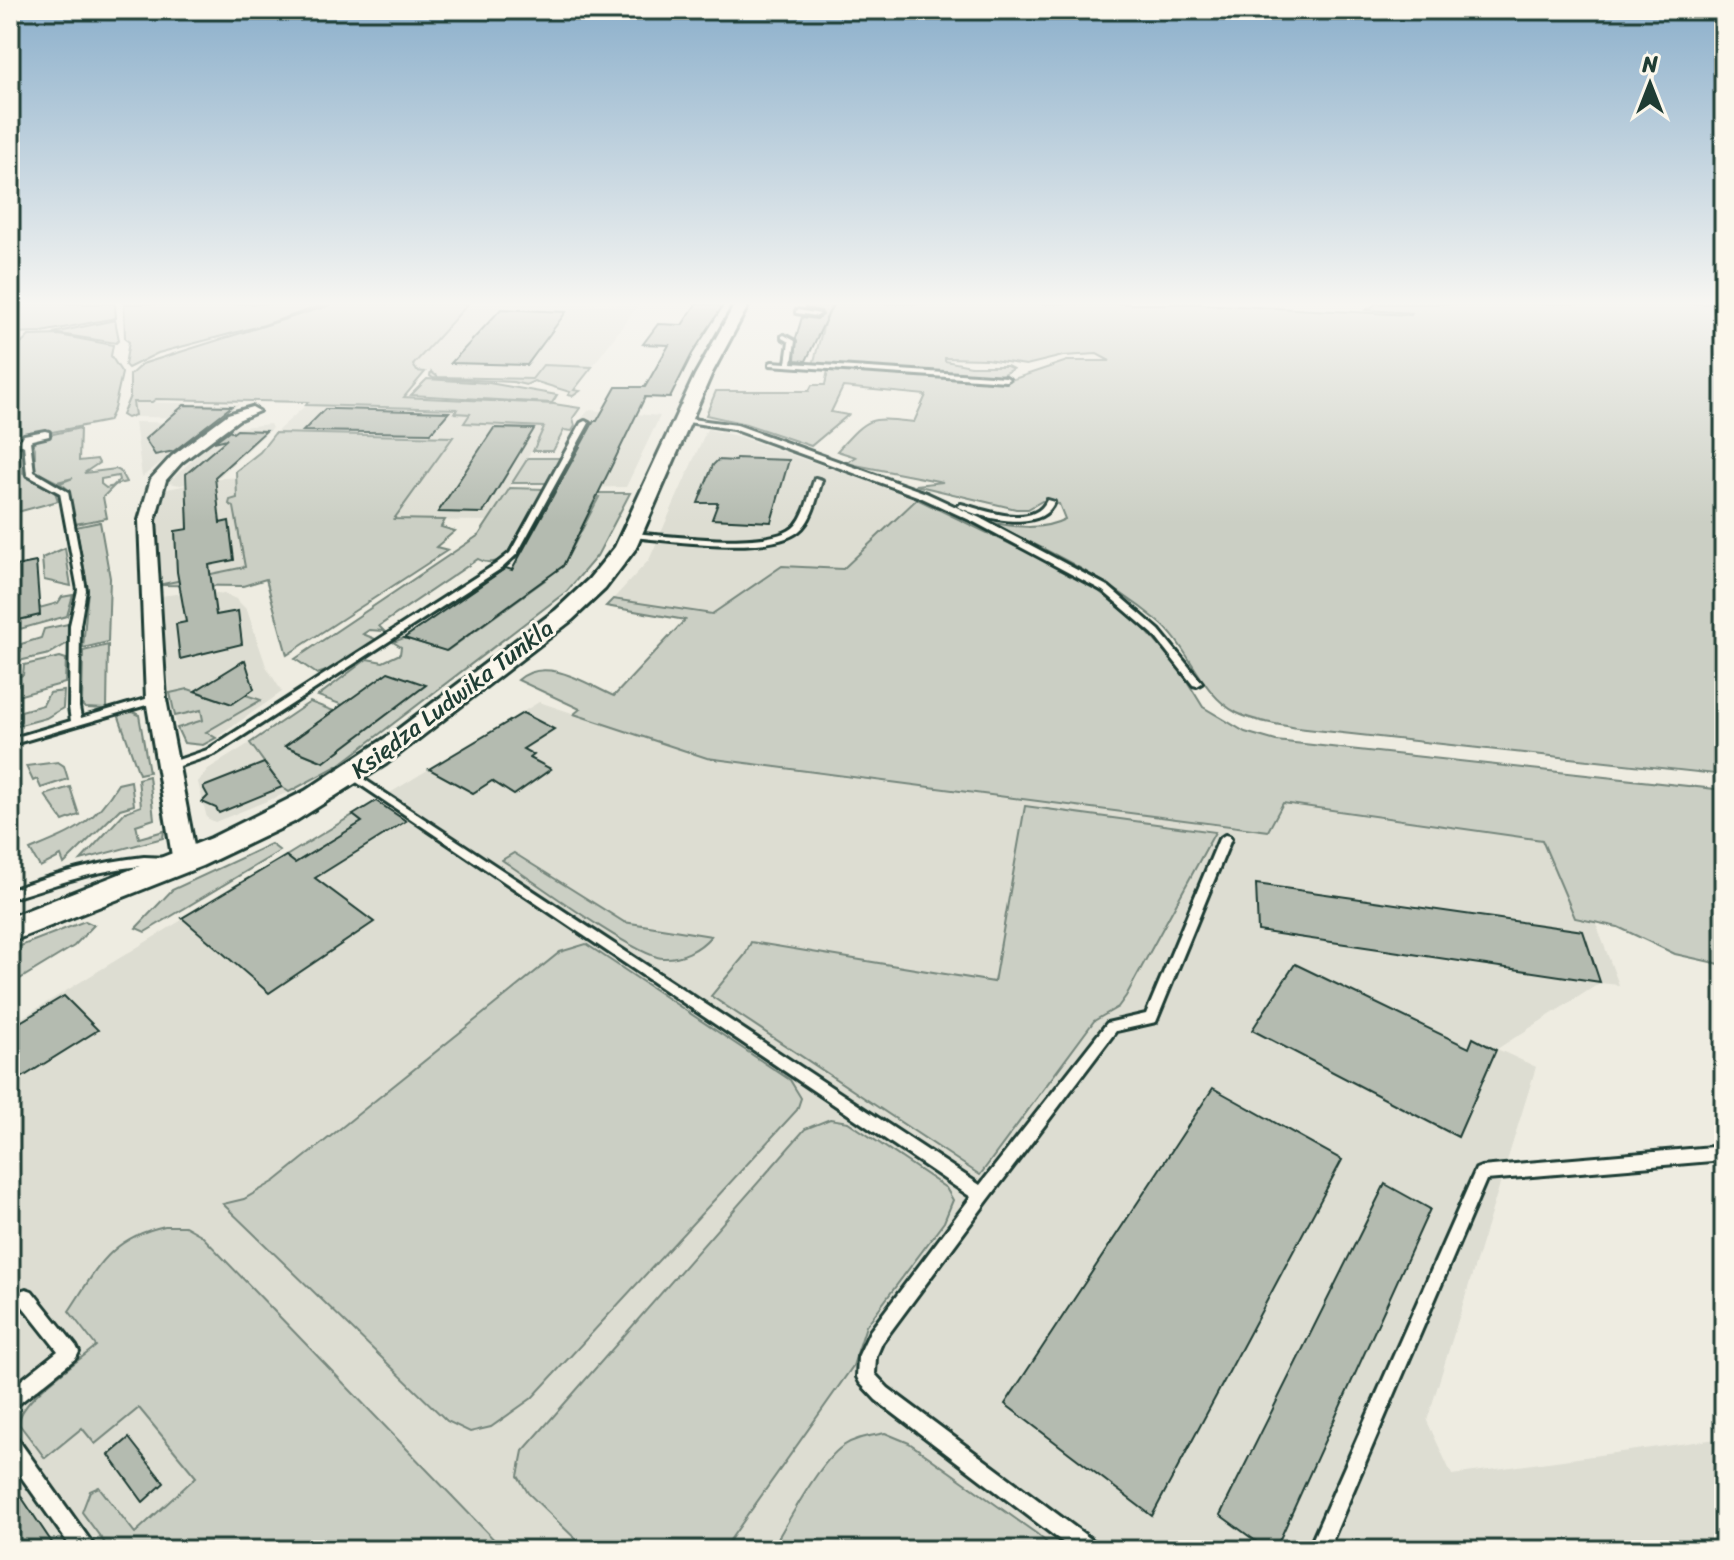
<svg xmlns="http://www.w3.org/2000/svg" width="1734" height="1560" viewBox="0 0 1734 1560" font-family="Sriracha,sans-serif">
<rect width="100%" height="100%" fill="#eeece1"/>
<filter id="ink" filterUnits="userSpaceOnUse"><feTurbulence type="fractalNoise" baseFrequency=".0125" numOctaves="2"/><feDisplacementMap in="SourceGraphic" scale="16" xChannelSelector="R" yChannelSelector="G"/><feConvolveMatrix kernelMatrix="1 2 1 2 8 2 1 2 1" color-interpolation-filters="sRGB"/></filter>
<g filter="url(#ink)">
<g fill="#ddddd2">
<path d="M468,304h171l-47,63 -49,-2 -11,14 -94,-2 -4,-5 -17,-1 -5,-6z"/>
<path d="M132,402l107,2 -18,14 -86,-1z"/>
<path d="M306,405l152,4 13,5 -7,9 72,2 8,4 -54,92 -96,-1 58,-83 -177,-4z"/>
<path d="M589,410l71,6 -34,71 -72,1 36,-65 -9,-4z"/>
<path d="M135,422l77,1 -70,54z"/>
<path d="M270,424l2,4 -52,48 -39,9 -13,-2 57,-54z"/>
<path d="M707,429l34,8 176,62 -74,70 -61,-3 -70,48 -99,-15 36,-39z"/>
<path d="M250,477l13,86 -105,22 -3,-67 7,-28 61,-12z"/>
<path d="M202,591l23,3 11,5 11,11 19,56 16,26 -66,46 -21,7 -11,-2 -7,-15 -7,-35 -10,-97z"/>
<path d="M539,702l168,56 576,45 260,37 32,78 20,3 24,64 -19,-2 -103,66 39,18 -109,354 25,54 272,-37v112h-1714v-525z"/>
<path d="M250,743l39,49 -74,30 -8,-4 -9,-36 10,-13z"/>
</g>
<g fill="#cbcfc4" stroke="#75867c" stroke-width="2">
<path d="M10,304h105l1,14 -74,14 -32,1z"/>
<path d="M124,304h202l-62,21 -106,28 -30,15 -3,-3 4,-23 -4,-3z"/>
<path d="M334,304h134l-55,61 4,6 8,1 -21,25 150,7 26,4 -7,10 2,8 -3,5 -8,-1 -11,21h-20l11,-24 -80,-4 6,-9 -15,-1 2,-4 -151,-4 2,-3 -152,-3 -4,3h-19l2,13 -8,3 -5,-3 8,-19v-21l12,-11z"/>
<path d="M834,304h366l211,11 1,-2 -46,-3 10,-6h348v471l-427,-47c-19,-4 -42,-6 -60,-15 -37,-19 -47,-66 -79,-92 -52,-43 -109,-70 -169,-99 25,5 53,9 76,-3l-6,-15 -17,-3 -14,8h-12l-101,-24 28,-3 -98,-19 11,-6 -19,-6c32,-35 30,-34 77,-29l12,-27 -83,-8 -12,25 17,3 -37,31 -65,-22 -40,-9 10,-24h93l3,-6h13l3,-15 180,11 59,-20h43l-13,-7 -34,2 -37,9 -40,-6 -41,-1v3l26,5h36l6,3 -16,8 -184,-12 12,-45z"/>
<path d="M115,320l4,20 -3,3 -63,-10z"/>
<path d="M59,335l54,10 -2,11 11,17 -8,36 -6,12 -66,13 -32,1v-80l19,-19z"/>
<path d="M543,365l49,2 -18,23 6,1 -7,5 -5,-1 2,-3 -36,-11 -8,4 -13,-3 -80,-4 -3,-2 1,-4 7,5 94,2z"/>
<path d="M427,379l62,4 68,12 -5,8 -141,-8z"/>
<path d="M80,428l-1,33 18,-2 2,4 -15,10 32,-4 4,2 6,11 -12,3 5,-5 -1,-4 -17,3v5l5,4 8,-2 -11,11 4,21 -32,6 -6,-34 -9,-7 13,-5 -16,4 -22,-11v-23l-4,-9z"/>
<path d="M275,433l178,4 -59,82 51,1 -4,7 14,4 -19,16 12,3 -161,105 -21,-76 -23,7 -85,-1 87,-18 -11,-60 -5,-3 1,-4 7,-2 -1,-27 24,-19z"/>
<path d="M21,445l3,1 -1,27 31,16 4,12 -44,12v-8l-4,1v-39l10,-2 -1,-10 -9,1v-10z"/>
<path d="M528,458h33l-13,25h-36z"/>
<path d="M510,488l35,1 -40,68c-9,5 -17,8 -27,2l-99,67 5,5 -15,-1 -6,4 17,7 -42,26 -21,7 -22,-15 184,-124z"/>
<path d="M592,493h38l-33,63 -30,35 -228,174 -50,27 -7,-5 -32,-44 60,-41 24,9 -49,35 39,16 19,-57 -25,-9 49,-37 16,3 17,-8 1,-7 -8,-5 11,-4 43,13 98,-71 -12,-18 -18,-3 15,-26h3l-14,26 47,1 33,-63 -9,-1z"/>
<path d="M917,499l147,71 31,18 46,37 38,43 24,39 42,25 31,9 448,49v175l-49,-11 -57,-27 -43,-9 -33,-78 -259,-37 -15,28 -561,-73 -133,-44 6,-5 -62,-29c28,-25 68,4 96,16l71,-76 -79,-14 7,-7 99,15 70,-48 61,3z"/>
<path d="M100,522l10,56 -2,64 -25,6 5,-59 -12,-62z"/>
<path d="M65,548l6,38 -27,-6 -2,-22z"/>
<path d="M73,595l-6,21 -47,13v-9l19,-5v-7l19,-5 4,-6z"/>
<path d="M68,624v19l-19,11 -39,9v-10l11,-2v-7l20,-6 3,-9z"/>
<path d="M108,645l-1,64 -22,-1 -3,-3 1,-54z"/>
<path d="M60,657l6,2 -1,24 -44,12v-11l-11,3v-8l13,-4 1,-10z"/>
<path d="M188,689l44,15 14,-9 15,5 -55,32 10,6 -13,7 -19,-2 -7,-15 26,-8 -2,-10 -26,6 -5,-23z"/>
<path d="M64,691l-1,17 -17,10 -36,10v-5l11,-2v-10l22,-6 6,-12z"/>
<path d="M133,712l6,3 10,57 -10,2 -21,-60z"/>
<path d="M58,762l6,4 4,13 -27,9 -4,-9 -4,2 -7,-15z"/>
<path d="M149,776l5,43 -18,6 3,13 25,-7 -1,7 -82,22 44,-48 16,-6 -3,-27z"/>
<path d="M131,781l3,24 -14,4 -54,53 -2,2 -3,-8 -21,11 -10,-17c43,-18 63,-25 88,-66z"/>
<path d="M70,787l9,28 -16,6 -18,-26z"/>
<path d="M1025,806l190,26 -89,164 -8,11 -24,14 -114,154 -269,-179 34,-41 6,-13 243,40z"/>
<path d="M353,815l9,7 -67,41 -9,-7z"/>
<path d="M271,844l9,7 -135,81 -9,-4 36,-38z"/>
<path d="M514,853l110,69 87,14c-12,14 -30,23 -49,22 -28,-3 -130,-78 -160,-98z"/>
<path d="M85,921l9,4 -20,21 -64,39v-35z"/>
<path d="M586,944l204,136 11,18 -4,12 -265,288 -41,29 -21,5 -23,-11 -224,-217 21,-5 31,-18 285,-229z"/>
<path d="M830,1119l18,3 98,66 7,12 -9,22 -78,104 -13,40 -130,184h-136l-59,-57 -10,-17 5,-25 282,-322z"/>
<path d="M165,1226h20l16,9 303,315h-394l-28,-38 8,-21 9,-4 36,46 61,-56 -57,-69 -44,36 -13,-16 -37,30 -26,-34c-1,-24 59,-62 77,-78l-27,-35c29,-44 41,-73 96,-85z"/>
<path d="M885,1433l24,10 128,91 18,16h-284c17,-27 47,-87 72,-104 13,-9 28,-10 42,-13z"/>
</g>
<g fill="#b4bbb0" stroke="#1f3d34" stroke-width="2">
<path d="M696,304h28l-32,50 -22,44 -25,-1 -82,169 -117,85 -42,-13 102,-70 6,2 82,-149h3l19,-34h29l24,-42 -26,-1 15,-20 24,1z"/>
<path d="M806,304h27l-27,57 -11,-1 1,-22 6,-21 15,2 6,-4 -2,-4 -16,-3z"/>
<path d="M501,309l65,3 -39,53 -76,-2z"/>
<path d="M184,405l48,1 -58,45 -19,4 -10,-16z"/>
<path d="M325,409h10l114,3 -18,21 -128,-2z"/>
<path d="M494,428l40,1 -51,84 -45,-1z"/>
<path d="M230,430l3,3 4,-3 29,1 -51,46 5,46 9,-2 5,39 -25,5 7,50 22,-4 4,33 -62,15 -4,-35 10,-2 -9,-50 -2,-41 13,-2 -2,-55 41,-35 -13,3z"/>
<path d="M736,458l53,2 -18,62 -59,-3 6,-16h-20l15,-38 5,-5 17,1z"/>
<path d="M36,562l4,53 -30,7v-55z"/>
<path d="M245,660l9,29 -22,15 -37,-13z"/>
<path d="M388,672l38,13 -102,77 -39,-16z"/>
<path d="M523,713l31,16 -31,20 11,6 -4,3 21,11 -37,26 -22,-14 -19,12 -44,-24z"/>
<path d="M264,763l18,24 -63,26 -3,-5 -14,-6 6,-6 -5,-9z"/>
<path d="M376,801l30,20 -91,57 59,44 -105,71 -87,-75 104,-62 9,7 67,-41 -9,-7z"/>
<path d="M1256,884l327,47 17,51 -342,-51z"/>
<path d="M1295,964l174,84 4,-10 23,12 -38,87 -206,-107z"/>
<path d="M64,996l34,34 -88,55v-57z"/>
<path d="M1213,1088l129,72 -190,356 -147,-112z"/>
<path d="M1385,1184l45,25 -155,341h-7l-48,-35z"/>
<path d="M129,1438l35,45 -21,19 -34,-47z"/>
<path d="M10,1480l47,70h-47z"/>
</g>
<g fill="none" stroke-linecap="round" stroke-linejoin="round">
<defs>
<g id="service">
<path d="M798,310l22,4 -3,2 -21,-3v-2z"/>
<path d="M784,335l11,6 -3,22 214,14 3,2 -3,2 -236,-16v-2l2,-1 14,1 3,-21 -7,-4v-2z"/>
<path d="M12,338l3,2 -5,4v-5z"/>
<path d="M683,418l54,7 189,68 54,25 129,69 50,43 43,53 -5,3 -4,-1 -40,-51 -50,-43 -129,-69 -54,-25 -187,-68 -52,-8 -1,-1z"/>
<path d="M585,421l4,2 -72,131 -15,14 -287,186 -41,14h-8l-1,-2 1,-2 41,-14 289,-186 14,-11 71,-130z"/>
<path d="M10,441h20l4,31 34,20 18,98 -6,35 -1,82 2,11 75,-22 5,3 -1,2 -150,44v-6l61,-18 -2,-14 1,-82 8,-35 -18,-97 -33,-18 -3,-30h-14z"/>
<path d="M815,478l7,2c-5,16 -9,40 -23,51 -30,25 -130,9 -168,6l-4,-2 4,-2c34,2 143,18 165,-8 11,-13 13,-32 19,-47z"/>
<path d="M1047,500l7,2c-12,32 -75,16 -97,4l4,-2c24,6 72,26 86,-4z"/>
<path d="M353,772l627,413 127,-162 39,-9 73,-175 6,-4 4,1 2,3 -75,183 -40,9 -128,169 -106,143 -6,14 -1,17 13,14 208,155 3,7h-26l-197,-150 -16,-17 -3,-6 1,-20 12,-26 101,-134 -622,-420 -1,-2z"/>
<path d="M144,857l24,1 2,3 -2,3 -4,1c-60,1 -99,17 -154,34v-9c44,-16 88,-28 134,-33z"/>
<path d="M1724,1146v14l-238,20 -158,370h-20l168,-381 5,-2z"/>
<path d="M26,1289l6,2 44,55 3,6 -3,6 -60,48 -6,3v-20l48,-38 -38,-48 -2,-6 2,-6z"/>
<path d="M10,1436l7,2 75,105 3,7h-22l-63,-89z"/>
</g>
<path id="pedestrian" d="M45,431l4,1v4l-17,4 -8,6 -5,-3 5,-8z"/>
<path id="minor" d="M252,407l7,4 -21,9 -56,42 -16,18 -11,40 11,179 31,163 -4,6 -8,2 -8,-2 -4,-6 -27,-163 -7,-179 12,-41 21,-23 56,-42z"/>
<path id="tertiary" d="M735,304h14l-38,71 -75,173 -31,41 -33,31 -186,144 -92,58 -92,44 -192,76v-25l201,-79 94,-47 91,-60 160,-121 33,-31 26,-32 80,-172z"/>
</defs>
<use href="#service" stroke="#1f3d34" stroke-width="6"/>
<use href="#pedestrian" stroke="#1f3d34" stroke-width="6"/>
<use href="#minor" stroke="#1f3d34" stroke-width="6"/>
<use href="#tertiary" stroke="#1f3d34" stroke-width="6"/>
<use href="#service" fill="#fbf7ec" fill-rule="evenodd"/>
<use href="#pedestrian" fill="#fbf7ec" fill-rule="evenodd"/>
<use href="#minor" fill="#fbf7ec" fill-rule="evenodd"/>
<use href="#tertiary" fill="#fbf7ec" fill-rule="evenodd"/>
</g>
</g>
<linearGradient id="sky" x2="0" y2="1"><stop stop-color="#8bafcb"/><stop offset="0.58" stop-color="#f7f6f2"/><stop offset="1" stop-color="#f7f6f2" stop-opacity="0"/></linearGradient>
<rect width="1734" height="523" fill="url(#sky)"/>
<g text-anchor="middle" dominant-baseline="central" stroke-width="6" stroke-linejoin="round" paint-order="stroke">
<g font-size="24" fill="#1f3d34" stroke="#fbf7ec">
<text transform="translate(452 699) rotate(-37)">Księdza Ludwika Tunkla</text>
</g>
</g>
<rect width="1734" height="1560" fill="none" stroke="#fbf7ec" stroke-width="40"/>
<rect x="20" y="20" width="1694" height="1520" fill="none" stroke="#1f3d34" stroke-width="3" filter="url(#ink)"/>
<g transform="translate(1650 84)" stroke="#fbf7ec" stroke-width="6" paint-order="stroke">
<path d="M0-6L14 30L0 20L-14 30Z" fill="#1f3d34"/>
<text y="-12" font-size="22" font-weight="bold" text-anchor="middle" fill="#1f3d34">N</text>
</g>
</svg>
